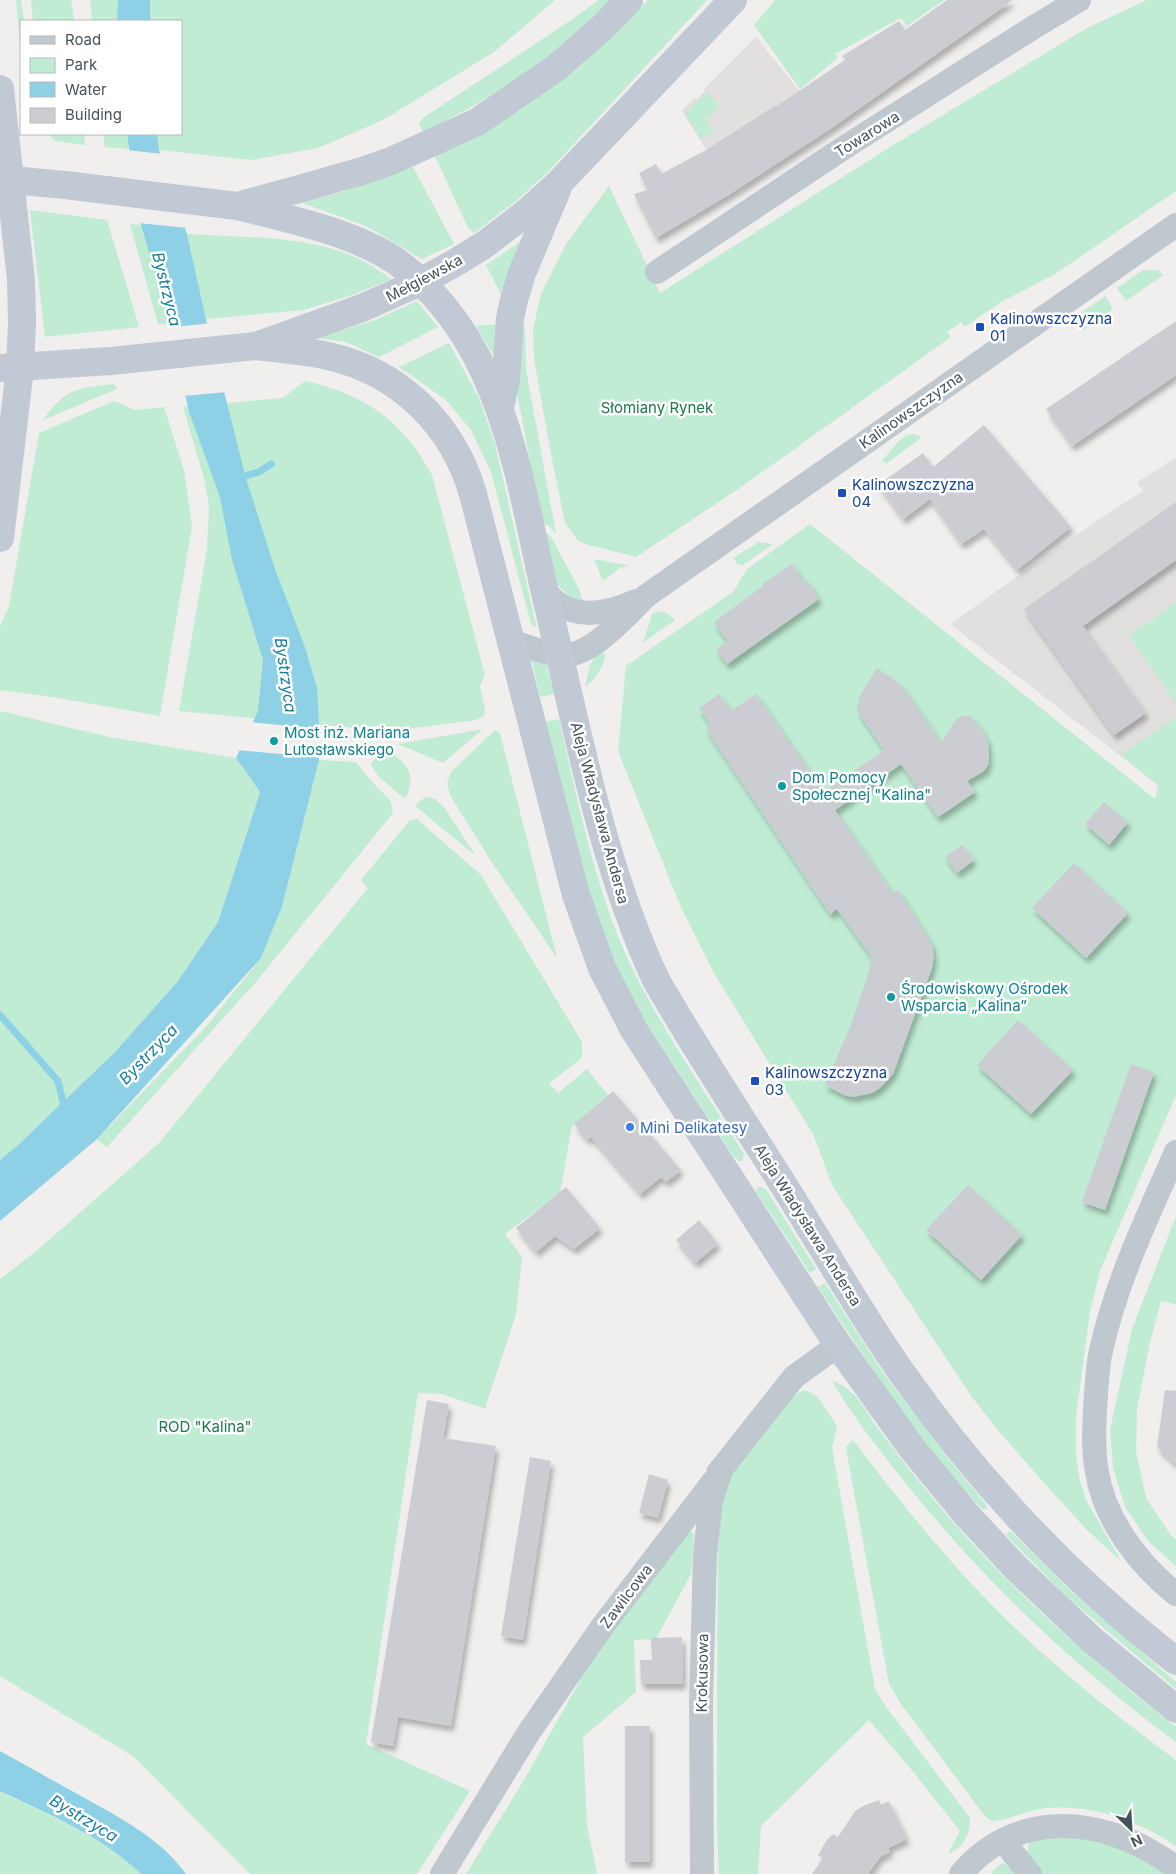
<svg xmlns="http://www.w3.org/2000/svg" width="1176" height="1874" viewBox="0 0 1176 1874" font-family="Inter,sans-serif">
<defs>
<filter id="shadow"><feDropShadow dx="3" dy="5.5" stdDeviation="2.5" flood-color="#0004"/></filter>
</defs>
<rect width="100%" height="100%" fill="#f1eeee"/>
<g fill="#e2dfdf">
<path d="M756,37l74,92 -97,63 -51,-81 12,-13 2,2 9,-9 -1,-2z"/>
<path d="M1176,458v341l-226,-175 152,-107 41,-26 -6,-9z"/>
</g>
<g fill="#bfecd2">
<path d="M16,0h5l3,21h-3v35z"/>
<path d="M31,0h40l3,21h-41z"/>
<path d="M90,0h28l-1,21h-25z"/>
<path d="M150,0h405l-61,52 -111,68 -65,28 -67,12 -92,-10 -2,-16h24v-113h-31z"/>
<path d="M599,0h11c-52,57 -118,99 -187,132l-4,-8 4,-6 148,-98z"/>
<path d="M648,0h59l-159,172 -32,29 -42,32 -6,-5 -34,-74 80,-41 65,-46z"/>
<path d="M775,0h169l-37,26 -6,-8 -66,36 3,4 -38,31 -46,-64z"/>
<path d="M1147,0h29v191l-121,83 -54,28 -36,25 -4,-5 -14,10 4,5 -207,148 -108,72 -47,-12 -11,-4 -13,-18 -15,-74 -16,-90 -1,-30 8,-35 25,-50 43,-58 51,107 230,-146 197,-119z"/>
<path d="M707,92l12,13 -7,9 -7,4 8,13 -12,9 -16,-27z"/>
<path d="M48,134h36l1,11 -30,-4z"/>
<path d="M103,134h24l3,15 -25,-2z"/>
<path d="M413,167l41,77 -32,15 -56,-33 -64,-23 40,-11z"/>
<path d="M30,210l77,10 32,107 -94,10z"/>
<path d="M130,224l11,1 28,98 -11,1z"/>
<path d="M187,234c58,4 126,0 178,28 9,5 18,11 26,17l-36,15 -51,16 -98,9z"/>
<path d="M523,240l-20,58 -17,-33z"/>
<path d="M1143,270h15l5,5 -37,26 -9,-13z"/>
<path d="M1105,296l7,11 -1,4 -27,19 -9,-13z"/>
<path d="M417,301l21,26 -59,30 -33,-15 -28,-4 57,-18z"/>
<path d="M500,324l-5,34 -19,-32z"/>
<path d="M519,326l6,1 1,42 30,165 -7,-8 -7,-4 -25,-128z"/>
<path d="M449,343l30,55 16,46 41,181 -2,3 -4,-8 -39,-148 -20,-42 -25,-30 -47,-33z"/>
<path d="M305,381c61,14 97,39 127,94l53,200 -5,11 5,24 -1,6 -8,4 -100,13 -12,-4 -185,-18 28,-162 2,-43 -5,-28 -21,-71 100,-9z"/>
<path d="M114,384l3,5 -74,31c24,-33 33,-31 71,-36z"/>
<path d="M114,401l22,9 28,-3 20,63 8,56 -32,190 -107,-19 -53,-7v-63l9,-21 30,-173z"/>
<path d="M914,434l8,3 -35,26h-2l-3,-3c11,-9 16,-25 32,-26z"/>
<path d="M810,524l345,275 3,-14 -38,-30 56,-37v377l-76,176 -10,41 -14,105v40l4,24 6,19 35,61 -35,-32 -42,-46 -42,-48 -31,-39 -139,-211 -18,-49 -100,-163 -34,-68 -62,-154 8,-85 108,-75 13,-22z"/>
<path d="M544,531l7,6 27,50 6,16 -12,-4 -15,-15z"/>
<path d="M759,542l14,2 -30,21 -6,-1 -4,-6z"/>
<path d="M594,559l33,6 1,1 -8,2 -17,13z"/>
<path d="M1176,602v101l-47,-67z"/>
<path d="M661,611l8,3 6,6 -32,23 9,-29z"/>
<path d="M601,646c1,1 3,8 4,9 1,8 -12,29 -20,31l5,-21z"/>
<path d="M530,654l16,10 8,30 -14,3z"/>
<path d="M0,711l109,26 127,21 24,34 -42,130 -40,59 -64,72 -97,93 -17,14z"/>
<path d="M559,719c20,87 37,177 77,257 31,61 72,120 108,178l-2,7h-3l-6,-5 -99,-152 -18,-36 -26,-67 -46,-179z"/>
<path d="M483,729l-40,34 -45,-19z"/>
<path d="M495,730l5,3 57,225 -68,-100 -39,-63 -3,-12 4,-11z"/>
<path d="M381,748c23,11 38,25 24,51l-26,-22 -8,-12z"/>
<path d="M319,760l37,2 17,21 17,17 3,13 -138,170 -148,164 -10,-8 108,-111 56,-70 21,-51z"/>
<path d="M425,797l10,2 9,8 32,49 -61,-50z"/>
<path d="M417,819l64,56 101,167v16l-33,25 9,10 29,-24 21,26 -36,31 -12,67 -55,41 17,23 -6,57 -30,91v4l-44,-15 -24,-1 -52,351 104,47 -53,83h-167l-117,-118 -133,-80v-397l40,-31 119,-105 209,-255 -7,-8 49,-60z"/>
<path d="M759,1187h3l5,4 49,78 -6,4 -53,-80 -1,-3z"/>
<path d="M1176,1216v88l-15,-3 -11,41 -13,67 -1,42 10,47 24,36 6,6v26l-28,-25 -23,-34 -12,-39 -3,-38 22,-101z"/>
<path d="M825,1283l59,91 24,32 43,56 35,42 1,5h-5c-64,-66 -113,-146 -164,-222z"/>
<path d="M832,1381c10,3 18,9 25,17 7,8 13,19 19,28 17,22 33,44 51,65 72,90 159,165 249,236v15c-102,-75 -194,-163 -273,-262 -25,-32 -51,-64 -71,-99z"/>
<path d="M805,1390l13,7 19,29 -5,22 43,241 9,15 86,114c0,17 -6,29 -22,36l12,-23 -45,-57 -46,-54 -108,106 -3,48h-39l-2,-41v-141l1,-143 3,-45 10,-33 61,-75z"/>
<path d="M853,1440c54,71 111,142 178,203 46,42 95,80 145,117v86c-38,-26 -85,-42 -130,-38 -14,1 -47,16 -56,12 0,0 -5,-4 -6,-5l-83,-111 -12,-20 -42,-230 -1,-7z"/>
<path d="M689,1529l5,5 -3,40 -35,65 -22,1 2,52 -53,45 4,88 10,49h-131l55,-89 82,-145z"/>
<path d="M1010,1531l63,62 103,89v7l-110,-93 -60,-61z"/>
<path d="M0,1791c48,24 102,45 141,83h-141z"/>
<path d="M1064,1834l55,13 48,27h-128l-12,-19 2,-12 6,-5z"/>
<path d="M1002,1863l10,3 8,8h-30z"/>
</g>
<g fill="#8ed1e7">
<path d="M118,0h32v21h-33z"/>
<path d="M127,134h30l2,16 28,84 19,85 39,156 31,97 29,75 12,41 2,36v36l-37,147 -21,51 -164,181 -97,82v-61l17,-14 97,-93 64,-72 40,-59 42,-130 -24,-34 22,-47 5,-51 -31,-100 -12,-63 -31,-85 -20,-89 -28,-98z"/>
<path d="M0,1751c27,15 54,30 81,45 38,21 79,42 105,78h-45c-39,-38 -93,-60 -141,-83z"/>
</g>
<g fill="#f1eeee">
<path d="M127,150l36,4 25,74 -50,-5z"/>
<path d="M210,323l17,69 -44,4 -16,-68z"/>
<path d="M250,722l72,7v29l-85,-8z"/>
</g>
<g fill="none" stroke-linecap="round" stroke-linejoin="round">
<g stroke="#8ed1e7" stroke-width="7">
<path d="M237,478l22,-6 12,-8"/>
<path d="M0,1015l58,66 7,29"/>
</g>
</g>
<g fill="#cbcdd3" filter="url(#shadow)">
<path d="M947,0h66l-183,129 -100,65 -74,44 -22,-44 14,-4 -9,-17 17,-9 5,10 45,-24 70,-45 1,1 68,-46 -3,-4 57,-35 6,9z"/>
<path d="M1176,321v54l-104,71 -26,-37z"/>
<path d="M984,425l87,102 -54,43 -33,-41 -23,15 -31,-45 -27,20 -25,-34 45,-32 10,14z"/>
<path d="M1176,502v58l-93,66 63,87 -32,22 -90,-126z"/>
<path d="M792,564l13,20 3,-3 11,18 -92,65 -11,-15 11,-8 -13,-19 49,-36 -1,-2z"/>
<path d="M877,668l25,18 39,57 14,-22 6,-5 7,-1 6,5 10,13 4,9 1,13 -1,10 -4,6 -17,10 8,11 -37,25 -37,-53 -66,46 58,84 5,-4 29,46 5,9 2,11 -2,12 -39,106 -13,14 -8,5 -19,4 -9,-2 -19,-10 26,-60 19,-56 1,-13 -34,-47 -7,5 -124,-185 5,-4 -12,-17 20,-14 12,17 25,-17 68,98 60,-42 -24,-35 -3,-8 3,-12z"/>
<path d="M1104,802l24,20 -19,23 -24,-21z"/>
<path d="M962,845l12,15 -17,13 -12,-16z"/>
<path d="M1074,863l54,50 -42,45 -54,-50z"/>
<path d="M1018,1020l55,50 -42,44 -54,-49z"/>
<path d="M1131,1064l23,8 -49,138 -23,-8z"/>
<path d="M613,1091l68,79 -15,12 -5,-5 -21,17 -49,-57 -4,3 -13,-16z"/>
<path d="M968,1185l54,50 -41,45 -55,-50z"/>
<path d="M566,1187l34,41 -26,21 -19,-13 -19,16 -20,-24z"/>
<path d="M699,1220l19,24 -23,19 -19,-23z"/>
<path d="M1165,1390l11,1v74l-19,-18z"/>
<path d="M427,1400l22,4 -6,34 53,8 -45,280 -53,-9 -5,29 -22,-4z"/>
<path d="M530,1457l21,4 -28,179 -22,-4z"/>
<path d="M649,1474l19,6 -10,38 -19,-5z"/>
<path d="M682,1637l1,47h-42l-1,-24h12l-1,-22z"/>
<rect x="625" y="1726" width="25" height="136"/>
<path d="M879,1800l2,5 8,-4 18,38 -19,9 2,4 -10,5 -12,17h-56l11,-16 -5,-3 9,-15 6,-6 5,3 17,-26 8,-5z"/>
</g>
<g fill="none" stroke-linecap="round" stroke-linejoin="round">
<g stroke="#bfc8cf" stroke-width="24">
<path d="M657,272l188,-125 189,-120 45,-27"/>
<path d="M545,591c4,4 9,10 14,13 24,16 53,8 77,-3"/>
<path d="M510,641c16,5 33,12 49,14 29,5 68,-40 87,-59l530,-371"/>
<path d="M1176,1152c-29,66 -61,132 -76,203 -3,18 -4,38 -5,56 -1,20 -2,42 2,61 7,47 42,93 79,122"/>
<path d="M1012,1852l18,22"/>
<path d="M442,1874l87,-142 73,-105 111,-145"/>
<path d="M702,1874l-1,-172 4,-148 6,-53 9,-28h-2l76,-96 44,-32"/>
<path d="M961,1874c39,-47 97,-58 154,-39 22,7 42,20 61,32"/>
</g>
<g stroke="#c0c9d4" stroke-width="28">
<path d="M0,89l21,191 1,42 -2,46 -20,170"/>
<path d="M0,179l65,6 172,21 66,-18 59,-17 29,-10 86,-39 79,-54 47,-41 26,-27"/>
<path d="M237,206c51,13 127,28 168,62 100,80 114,213 141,329 31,129 54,262 110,383 42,73 90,145 135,217 37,59 71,119 111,176 76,108 169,207 274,288"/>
<path d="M256,346c24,3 49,5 72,10 72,16 125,69 145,138l103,401 26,73 32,62 204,315 73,102 55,67 50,54 76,72 84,69"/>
<path d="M0,368l111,-7 145,-15 106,-38 58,-26 33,-18 31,-19 43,-33 32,-29 174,-183"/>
<path d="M500,407l6,-27 4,-62 4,-18 8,-27 35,-83"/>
</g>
</g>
<g fill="#1a4fb4" stroke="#fff" stroke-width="2">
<rect x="975" y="322" width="10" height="10" rx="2.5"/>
<rect x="837" y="488" width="10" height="10" rx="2.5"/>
<rect x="750" y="1076" width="10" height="10" rx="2.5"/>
</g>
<g fill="#0f9aa8" stroke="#fff" stroke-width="2">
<circle cx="274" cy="741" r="5"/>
<circle cx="782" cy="786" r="5"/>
<circle cx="891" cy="997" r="5"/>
</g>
<circle fill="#3f7fe0" stroke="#fff" stroke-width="2" cx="630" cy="1127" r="5"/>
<g text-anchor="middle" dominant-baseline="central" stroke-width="5" stroke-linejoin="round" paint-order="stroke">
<g font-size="15" fill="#47515a" stroke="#fff">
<text transform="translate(867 134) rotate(-32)">Towarowa</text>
<text transform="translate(424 278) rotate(-28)">Mełgiewska</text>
<text transform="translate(911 410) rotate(-35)">Kalinowszczyzna</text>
<text transform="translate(600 813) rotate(75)">Aleja Władysława Andersa</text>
<text transform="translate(808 1225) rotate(58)">Aleja Władysława Andersa</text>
<text transform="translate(626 1596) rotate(-53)">Zawilcowa</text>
<text transform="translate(702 1673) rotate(-89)">Krokusowa</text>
</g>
<g font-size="15" fill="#164399" stroke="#fff" text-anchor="start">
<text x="990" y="318">Kalinowszczyzna<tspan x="990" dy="17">01</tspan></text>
<text x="852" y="484">Kalinowszczyzna<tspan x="852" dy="17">04</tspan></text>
<text x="765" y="1072">Kalinowszczyzna<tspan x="765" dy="17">03</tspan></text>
</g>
<g font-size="15" fill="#1c784e" stroke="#fff">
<text x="657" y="407">Słomiany Rynek</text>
<text x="205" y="1426">ROD "Kalina"</text>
</g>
<g font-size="15" fill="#0d838f" stroke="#fff" text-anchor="start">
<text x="284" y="732">Most inż. Mariana<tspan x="284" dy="17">Lutosławskiego</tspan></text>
<text x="792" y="777">Dom Pomocy<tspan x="792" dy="17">Społecznej "Kalina"</tspan></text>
<text x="901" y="988">Środowiskowy Ośrodek<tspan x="901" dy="17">Wsparcia „Kalina”</tspan></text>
</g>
<g font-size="15" fill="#366cbe" stroke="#fff" text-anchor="start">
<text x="640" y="1127">Mini Delikatesy</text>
</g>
<g font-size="16" font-style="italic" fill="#147da1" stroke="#fff">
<text transform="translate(167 289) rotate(76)">Bystrzyca</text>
<text transform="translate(286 675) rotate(82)">Bystrzyca</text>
<text transform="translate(148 1054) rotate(-46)">Bystrzyca</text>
<text transform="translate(84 1818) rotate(31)">Bystrzyca</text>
</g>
</g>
<rect x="20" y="20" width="162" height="115" fill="#ffffff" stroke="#b5b9bd"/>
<rect x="30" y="36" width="25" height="8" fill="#c0c9d4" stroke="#b5b9bd"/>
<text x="65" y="45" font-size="15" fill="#47515a">Road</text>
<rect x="30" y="58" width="25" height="15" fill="#bfecd2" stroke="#b5b9bd"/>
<text x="65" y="70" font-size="15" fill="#47515a">Park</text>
<rect x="30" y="82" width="25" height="15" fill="#8ed1e7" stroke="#b5b9bd"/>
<text x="65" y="95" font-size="15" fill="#47515a">Water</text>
<rect x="30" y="108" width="25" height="15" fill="#cbcdd3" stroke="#b5b9bd"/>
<text x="65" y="120" font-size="15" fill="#47515a">Building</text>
<g transform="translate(1131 1829) rotate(155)" stroke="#ffffff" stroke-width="4" paint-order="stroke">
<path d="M0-4L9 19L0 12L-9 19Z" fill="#47515a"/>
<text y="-8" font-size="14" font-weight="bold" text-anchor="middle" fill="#47515a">N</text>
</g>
</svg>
